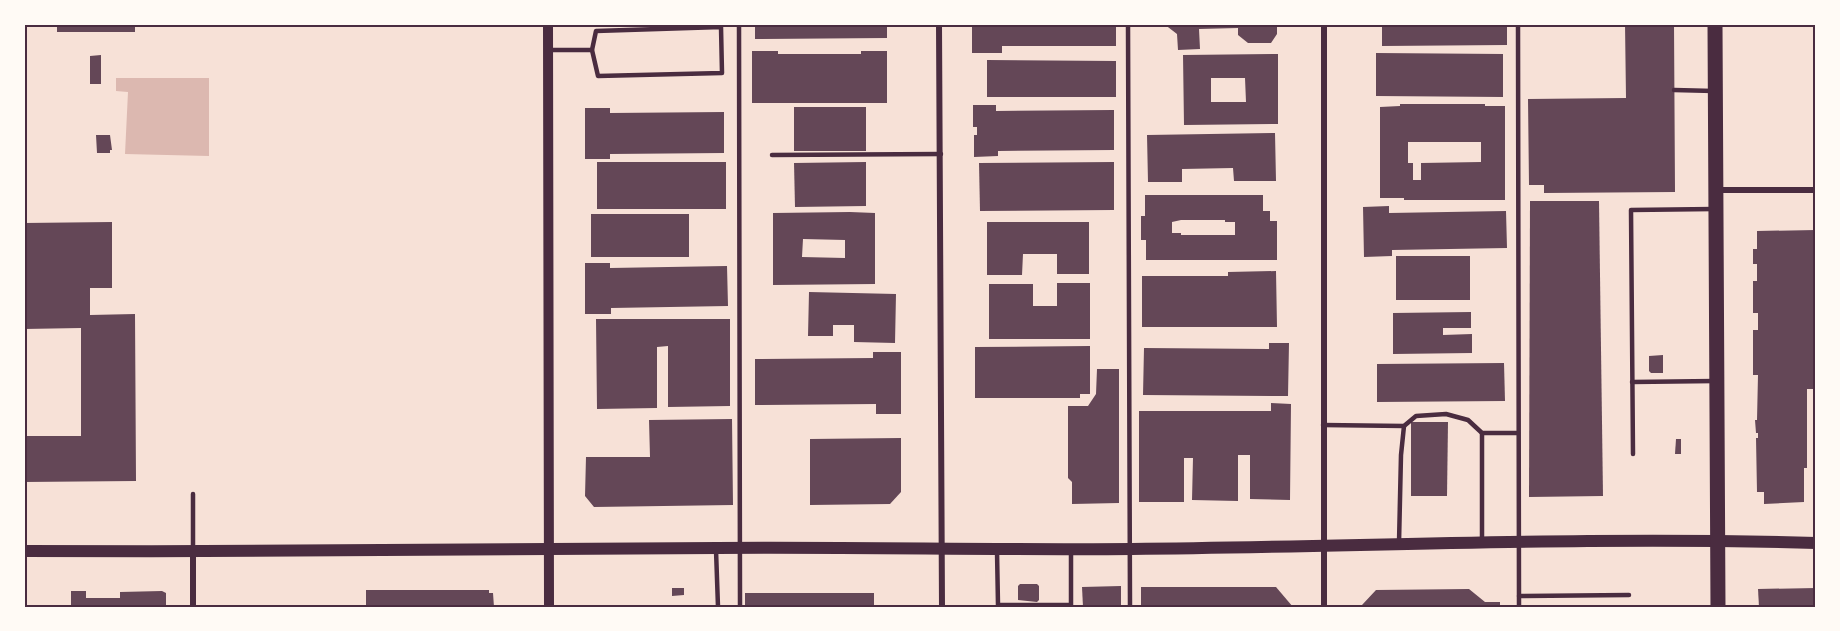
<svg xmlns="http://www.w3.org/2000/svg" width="1840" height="631" viewBox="0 0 1840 631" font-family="Barlow,sans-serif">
<rect width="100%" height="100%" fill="#f7e1d7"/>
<path fill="#dcb8b0" d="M116,78h93v78l-84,-2 3,-62 -12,-1z"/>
<g fill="#644757" fill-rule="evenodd">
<rect x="57" y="24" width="78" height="8"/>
<path d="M755,24h132v14l-132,1z"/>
<path d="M972,24h144v22h-114v7h-30z"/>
<path d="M1164,24h113v10l-6,9h-23l-10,-8v-7l-39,1 1,20 -22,1 -1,-16z"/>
<path d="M1382,24h125v21l-125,1z"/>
<path d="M1625,24h49l1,168 -131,1v-8h-15l-1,-86 98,-1z"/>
<path d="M752,51h26v3h83v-3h26v52h-135z"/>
<path d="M1376,53l127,1v43l-127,-1z"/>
<path d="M1278,54v70l-94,1 -1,-70zM1211,78h34l1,24h-35z"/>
<path d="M101,55v29h-11v-28z"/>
<path d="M987,60l129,1v36h-129z"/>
<path d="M1400,104h85v2h20v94h-101v-2h-24v-91l20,-1zM1408,142h73v20l-60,1v17h-8v-17h-5z"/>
<path d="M973,105h23v6l118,-1v40l-116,1v5l-24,1v-22h3v-8h-4z"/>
<rect x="794" y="107" width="72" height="44"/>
<path d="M585,108h25v5l114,-1v41l-114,1v5h-25z"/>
<path d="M1275,133l1,48h-42l-1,-13 -51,1v13h-34l-1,-47z"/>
<path d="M96,135h14l2,15h-2v3h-13z"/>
<rect x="597" y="162" width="129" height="47"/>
<path d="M866,162v44l-71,1 -1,-44z"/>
<path d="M1114,162v48l-134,1 -1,-48z"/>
<path d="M1145,195h118v16h7v10h7v39h-131v-20h-5v-24h4zM1181,220h44v2h10v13h-54v-2h-9v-11z"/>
<path d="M1530,201h69l4,295 -74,1z"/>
<path d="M1389,206v7l117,-2 1,37 -115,2v6l-28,1 -1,-50z"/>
<path d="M850,212l25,1v71l-102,1v-72zM803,239l42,1v18l-43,-1z"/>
<rect x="591" y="214" width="98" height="43"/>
<path d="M112,222v66h-22v27l45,-1 1,167 -112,1v-46h57v-108l-57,1v-106z"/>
<path d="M987,222h102v52h-32v-20h-34l-1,21h-35z"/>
<path d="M1816,230v159h-9v79h-3v34l-40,2v-12h-7l-1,-54h2v-5h-2l-1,-13h2l1,-45h-5v-45h5v-17h-5v-32h4v-17h-4v-15h4v-18z"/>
<rect x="1396" y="256" width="74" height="44"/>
<path d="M585,263h25v5l117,-2 1,40 -117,2v6h-26z"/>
<path d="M1276,271l1,56h-135v-51h86v-4z"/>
<path d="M1057,283h33v56h-101v-55h44v22h24z"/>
<path d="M809,292l87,2 -1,49 -41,-1v-17h-21v11h-25z"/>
<path d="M1471,312v16h-28v7l29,-1v19l-79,1v-41z"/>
<path d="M596,319h134v87l-62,1v-61l-11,1v61l-60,1z"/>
<path d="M1269,343h20l-1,53 -145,-1 1,-47 125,1z"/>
<path d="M1090,346v48h-10v4h-105v-51z"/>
<path d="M873,352h28v62h-25v-10l-121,1v-46l118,-1z"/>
<path d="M1663,355v18h-12l-2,-2v-15z"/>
<path d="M1504,363l1,38 -128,1v-38z"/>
<path d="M1097,369h22v134l-47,1v-22l-4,-4v-72h20l8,-12z"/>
<path d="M1271,403l20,1 -1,96 -40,-1v-44h-12v46l-46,-1 1,-42h-9v44h-45v-91h132z"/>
<path d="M732,419l1,86 -139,2 -9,-11 1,-39h64l-1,-37z"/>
<path d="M1411,422h37l-1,74h-36z"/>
<path d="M901,438v54l-11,12 -80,1v-66z"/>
<path d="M1676,439h5v15h-6z"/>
<path d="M1020,584h17l2,2v14l-2,2 -19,-2v-14z"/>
<path d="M1121,586v21h-38l-1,-20z"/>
<path d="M1141,587h135l17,20h-152z"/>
<path d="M672,588h12v7l-12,1z"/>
<path d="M1816,588v19h-57l-1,-18z"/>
<path d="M1469,589l16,13h15v5h-138v-2l14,-15z"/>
<path d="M366,590h123v3h4l1,14h-128z"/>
<path d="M71,591h15v7h34v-6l42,-1 4,2v14h-95z"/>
<rect x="745" y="593" width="129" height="14"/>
</g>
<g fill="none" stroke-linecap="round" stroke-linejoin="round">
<g stroke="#4a2c40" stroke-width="4.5">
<path d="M721,24v3l-125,4 -4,19 6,26 124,-3 -1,-46"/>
<path d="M739,24l1,583"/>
<path d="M1128,24l2,583"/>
<path d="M1518,24l1,583"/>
<path d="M549,50h43"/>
<path d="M1674,90l40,1"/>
<path d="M772,155l169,-1"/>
<path d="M1632,382l83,-1"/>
<path d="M1323,425l81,1 12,-10 30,-2 22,6 14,13h36"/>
<path d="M1482,433v109"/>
<path d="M1633,454l-2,-244 83,-1"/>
<path d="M1399,543l2,-88 3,-29"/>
<path d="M193,549v-55"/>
<path d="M716,550l2,57"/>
<path d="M997,551l1,54h73v-54"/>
<path d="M1519,596l110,-1"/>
</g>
<g stroke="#4a2c40" stroke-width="6">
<path d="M939,24l3,583"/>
<path d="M1324,24v583"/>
<path d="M1718,190h98"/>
<path d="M193,552v55"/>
</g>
<path stroke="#4a2c40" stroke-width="10" d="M548,24l1,583"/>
<path stroke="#4a2c40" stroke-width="12" d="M24,551c231,1 462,-1 693,-3 139,-1 277,2 415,1 228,-2 456,-13 684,-6"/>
<path stroke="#4a2c40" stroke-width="15" d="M1715,24l3,583"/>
</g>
<rect width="1840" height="631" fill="none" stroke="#fffaf5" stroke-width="51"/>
<rect x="26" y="26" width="1788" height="580" fill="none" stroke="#4a2c40" stroke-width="2"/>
</svg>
